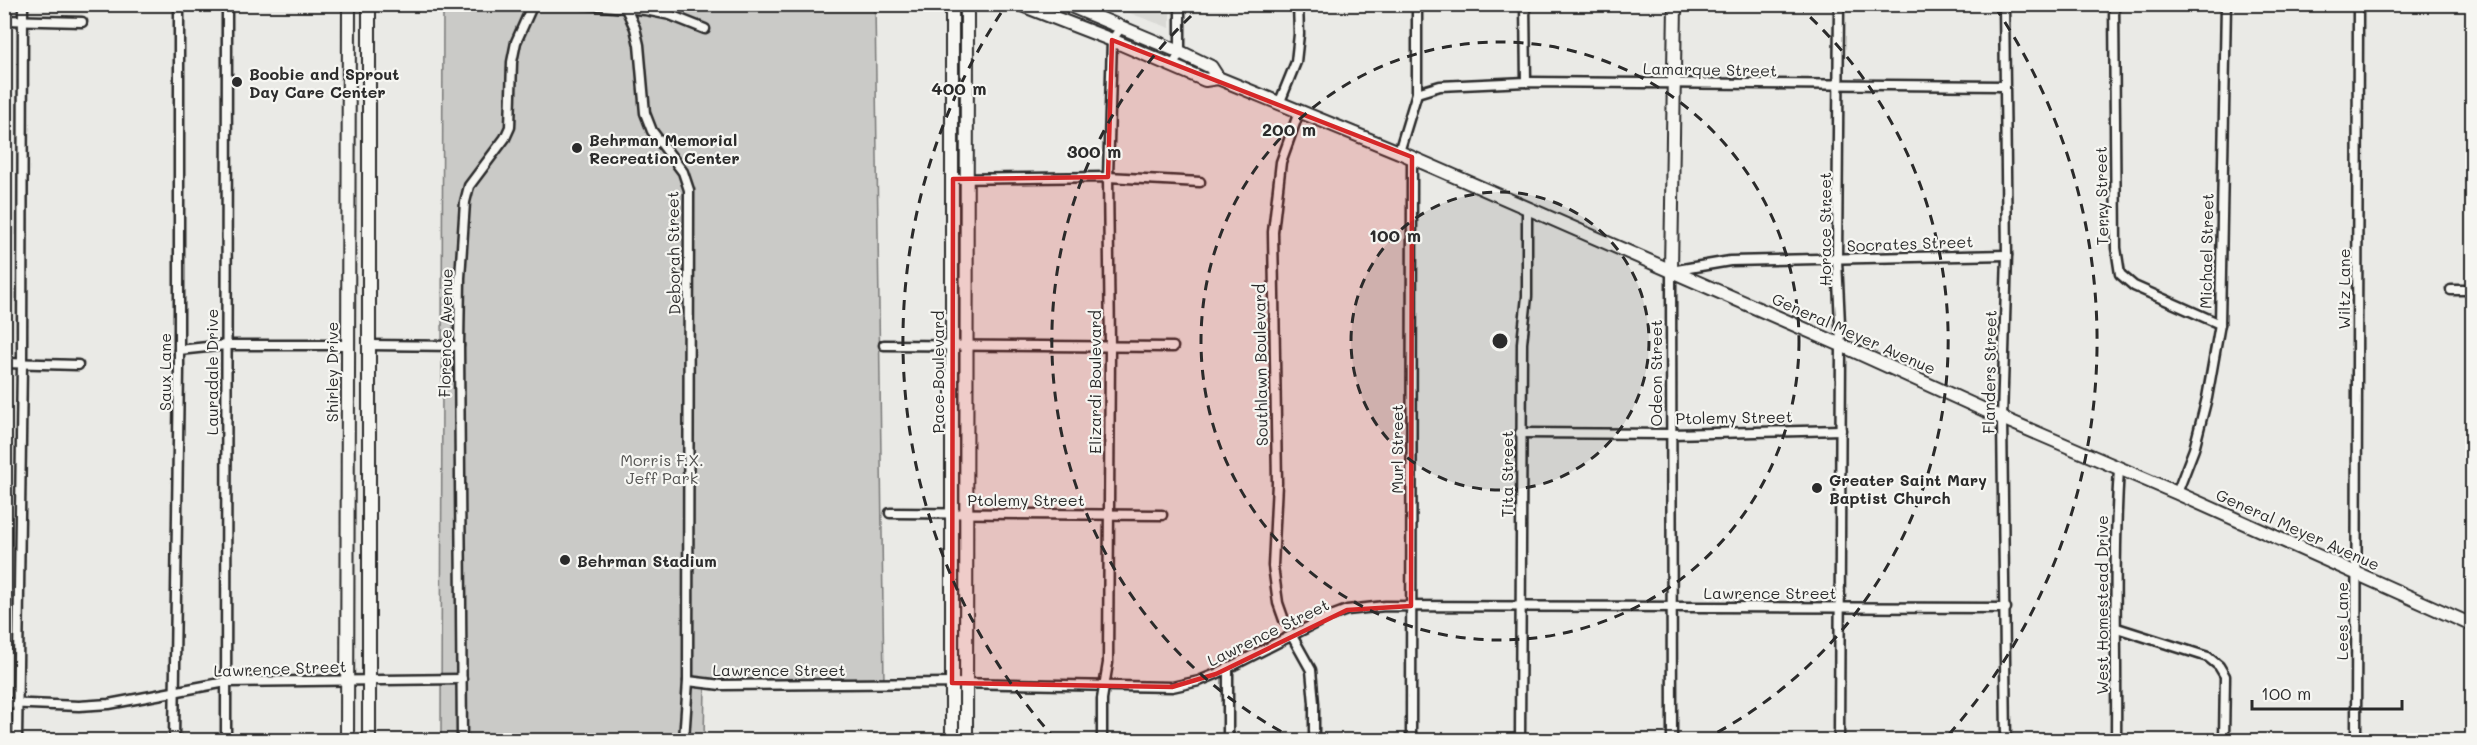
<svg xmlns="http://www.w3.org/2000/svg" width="2477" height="745" viewBox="0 0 2477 745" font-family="Mali,sans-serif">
<rect width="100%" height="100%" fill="#eaeae6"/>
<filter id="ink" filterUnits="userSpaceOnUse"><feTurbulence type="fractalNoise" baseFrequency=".0167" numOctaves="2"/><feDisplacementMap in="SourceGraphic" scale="12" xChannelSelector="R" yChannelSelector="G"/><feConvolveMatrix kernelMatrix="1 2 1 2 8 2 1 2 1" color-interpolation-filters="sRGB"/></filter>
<g filter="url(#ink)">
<path fill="#dadad6" d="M1108,5h62v23z"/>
<path fill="#cacac7" stroke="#7a7a79" stroke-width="1.5" d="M443,5h432l9,679h-179l-1,56h-263z"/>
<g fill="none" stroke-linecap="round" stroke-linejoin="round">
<defs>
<g id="street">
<path d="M583,4l62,6 25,5 35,14"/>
<path d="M624,4l11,24 4,17 6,68 7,18 31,41 6,18 -1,491 -4,59"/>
<path d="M1525,4l1,78"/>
<path d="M2004,4l3,251 -5,163 4,322"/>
<path d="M2114,4l2,244 4,26 14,12 86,38"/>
<path d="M4,20l78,2"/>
<path d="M1173,66l7,-14v-48"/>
<path d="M1417,93l23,-7 86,-4 478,4"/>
<path d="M1279,104l17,-42 3,-28 -1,-30"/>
<path d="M1399,152l18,-59v-89"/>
<path d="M953,179l155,-2 92,5"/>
<path d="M2451,290h21"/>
<path d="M369,345l90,1"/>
<path d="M884,345l289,2"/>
<path d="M179,350l47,-5h121"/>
<path d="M4,363l74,2"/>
<path d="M1520,433l152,1 169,-4"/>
<path d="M2177,493l17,-44 13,-51 13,-74 6,-320"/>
<path d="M890,513l272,2"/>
<path d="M1284,620l-6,-17 -5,-37 4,-83 -4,-251 8,-70 18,-50"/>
<path d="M2117,628l91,29 11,9 6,10 -1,64"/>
<path d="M1292,636l19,34 3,33v37"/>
<path d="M1228,667v73"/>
<path d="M688,681l33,4 231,-2 220,4 27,-6 17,-7 110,-56 21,-8 38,-4 621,2"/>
<path d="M4,703l75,3 30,-2 117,-22 236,-3"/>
<path d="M17,740l5,-377 1,-359"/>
<path d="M174,740l5,-372v-364"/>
<path d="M226,740l1,-736"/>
<path d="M462,740l-3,-394 1,-68 5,-76 4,-16 36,-48 5,-11 2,-65 4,-20 17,-38"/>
<path d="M1102,740v-41l6,-36 2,-316 -2,-170 4,-137 10,-14"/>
<path d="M1411,740l1,-583"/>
<path d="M1520,740l2,-397 5,-47v-88"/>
<path d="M1672,740l-1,-469 59,-10 277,-6"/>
<path d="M1839,740l2,-395 -4,-85 2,-256"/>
<path d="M2116,740c1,-91 -3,-179 3,-271"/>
<path d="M2356,740l2,-736"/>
</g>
<g id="secondary">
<path d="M1019,4l93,36 93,40 13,-2 181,74 442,193 161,73 175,75 295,132"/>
<path d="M1066,4l114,48 31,15 7,11"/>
<path d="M1671,271l4,-267"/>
<path d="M347,740l2,-736"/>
<path d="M369,740v-736"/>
<path d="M952,740v-736"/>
<path d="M966,740l1,-736"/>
</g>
</defs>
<use href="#street" stroke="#2b2b2b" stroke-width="13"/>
<use href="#secondary" stroke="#2b2b2b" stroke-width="16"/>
<use href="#street" stroke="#f6f6f2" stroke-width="8"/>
<use href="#secondary" stroke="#f6f6f2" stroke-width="12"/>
</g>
</g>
<path fill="#d62828" fill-opacity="0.2" stroke="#d62828" stroke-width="4.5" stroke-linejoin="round" d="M1112,40l300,117 -1,449 -64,4 -131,64 -44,13 -220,-4 1,-504 155,-2z"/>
<circle cx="1500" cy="341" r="149" fill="#2b2b2b" fill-opacity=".12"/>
<g fill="none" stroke="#2b2b2b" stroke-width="3" stroke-dasharray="10 8">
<circle cx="1500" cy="341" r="149"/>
<circle cx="1500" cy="341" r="299"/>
<path d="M1297 740A448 448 0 0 1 1203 5M1797 5A448 448 0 0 1 1703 740"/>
<path d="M1056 740A597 597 0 0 1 1005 7M1995 7A597 597 0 0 1 1944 740"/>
</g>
<g fill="#2b2b2b" stroke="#f6f6f2" stroke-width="2">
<circle cx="237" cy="82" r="6"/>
<circle cx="577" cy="148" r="6"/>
<circle cx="1817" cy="488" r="6"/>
<circle cx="565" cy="560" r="6"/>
</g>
<g text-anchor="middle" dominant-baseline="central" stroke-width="4.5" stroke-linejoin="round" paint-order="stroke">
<g font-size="16" fill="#2b2b2b" stroke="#f6f6f2">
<text transform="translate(1710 69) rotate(1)">Lamarque Street</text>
<text transform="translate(2101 196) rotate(-91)">Terry Street</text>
<text transform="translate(1824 229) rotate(-90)">Horace Street</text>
<text transform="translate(1910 243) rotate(-2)">Socrates Street</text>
<text transform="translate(2206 251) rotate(-89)">Michael Street</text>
<text transform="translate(673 253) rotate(-91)">Deborah Street</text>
<text transform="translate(2343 289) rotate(-90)">Wiltz Lane</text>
<text transform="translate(445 333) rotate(-89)">Florence Avenue</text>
<text transform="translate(1854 333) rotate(24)">General Meyer Avenue</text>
<text transform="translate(1260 365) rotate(-91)">Southlawn Boulevard</text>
<text transform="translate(164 372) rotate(-90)">Saux Lane</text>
<text transform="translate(211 372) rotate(-90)">Lauradale Drive</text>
<text transform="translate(331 372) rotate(-90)">Shirley Drive</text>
<text transform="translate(937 372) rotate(-90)">Pace Boulevard</text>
<text transform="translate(1989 372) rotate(-89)">Flanders Street</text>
<text transform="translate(1655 373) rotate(-90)">Odeon Street</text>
<text transform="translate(1094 382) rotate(-90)">Elizardi Boulevard</text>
<text transform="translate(1734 417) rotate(-1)">Ptolemy Street</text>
<text transform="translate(1396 449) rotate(-90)">Murl Street</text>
<text transform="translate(1506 474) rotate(-90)">Tita Street</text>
<text x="1026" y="499">Ptolemy Street</text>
<text transform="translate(2298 529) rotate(24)">General Meyer Avenue</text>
<text x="1770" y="592">Lawrence Street</text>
<text transform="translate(2101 605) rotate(-90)">West Homestead Drive</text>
<text transform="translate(2341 621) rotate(-90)">Lees Lane</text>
<text transform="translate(1268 632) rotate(-26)">Lawrence Street</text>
<text transform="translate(280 668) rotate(-2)">Lawrence Street</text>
<text x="779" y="669">Lawrence Street</text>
</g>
<g font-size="16" font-weight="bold" fill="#2b2b2b" stroke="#f6f6f2" text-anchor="start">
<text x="249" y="73">Boobie and Sprout<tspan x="249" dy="18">Day Care Center</tspan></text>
<text x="589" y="139">Behrman Memorial<tspan x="589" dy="18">Recreation Center</tspan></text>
<text x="1829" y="479">Greater Saint Mary<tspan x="1829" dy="18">Baptist Church</tspan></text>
<text x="577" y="560">Behrman Stadium</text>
</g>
<g font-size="16" fill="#535352" stroke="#f6f6f2">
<text x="662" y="459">Morris F.X.<tspan x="662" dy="18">Jeff Park</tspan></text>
</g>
</g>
<circle cx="1500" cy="341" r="9" fill="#2b2b2b" stroke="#f6f6f2" stroke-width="3"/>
<g font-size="18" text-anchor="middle" font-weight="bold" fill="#2b2b2b" stroke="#f6f6f2" stroke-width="4.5" stroke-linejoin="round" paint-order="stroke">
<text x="959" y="95">400 m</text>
<text x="1289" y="136">200 m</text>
<text x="1094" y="158">300 m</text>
<text x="1395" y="242">100 m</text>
</g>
<rect width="2477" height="745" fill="none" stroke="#f6f6f2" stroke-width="24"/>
<rect x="12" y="12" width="2453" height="721" fill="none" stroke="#2b2b2b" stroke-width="2" filter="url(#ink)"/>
<path d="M2252 700v9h150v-9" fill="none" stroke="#2b2b2b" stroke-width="3"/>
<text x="2261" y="700" font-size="18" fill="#2b2b2b" stroke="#f6f6f2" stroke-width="4.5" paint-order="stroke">100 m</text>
</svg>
